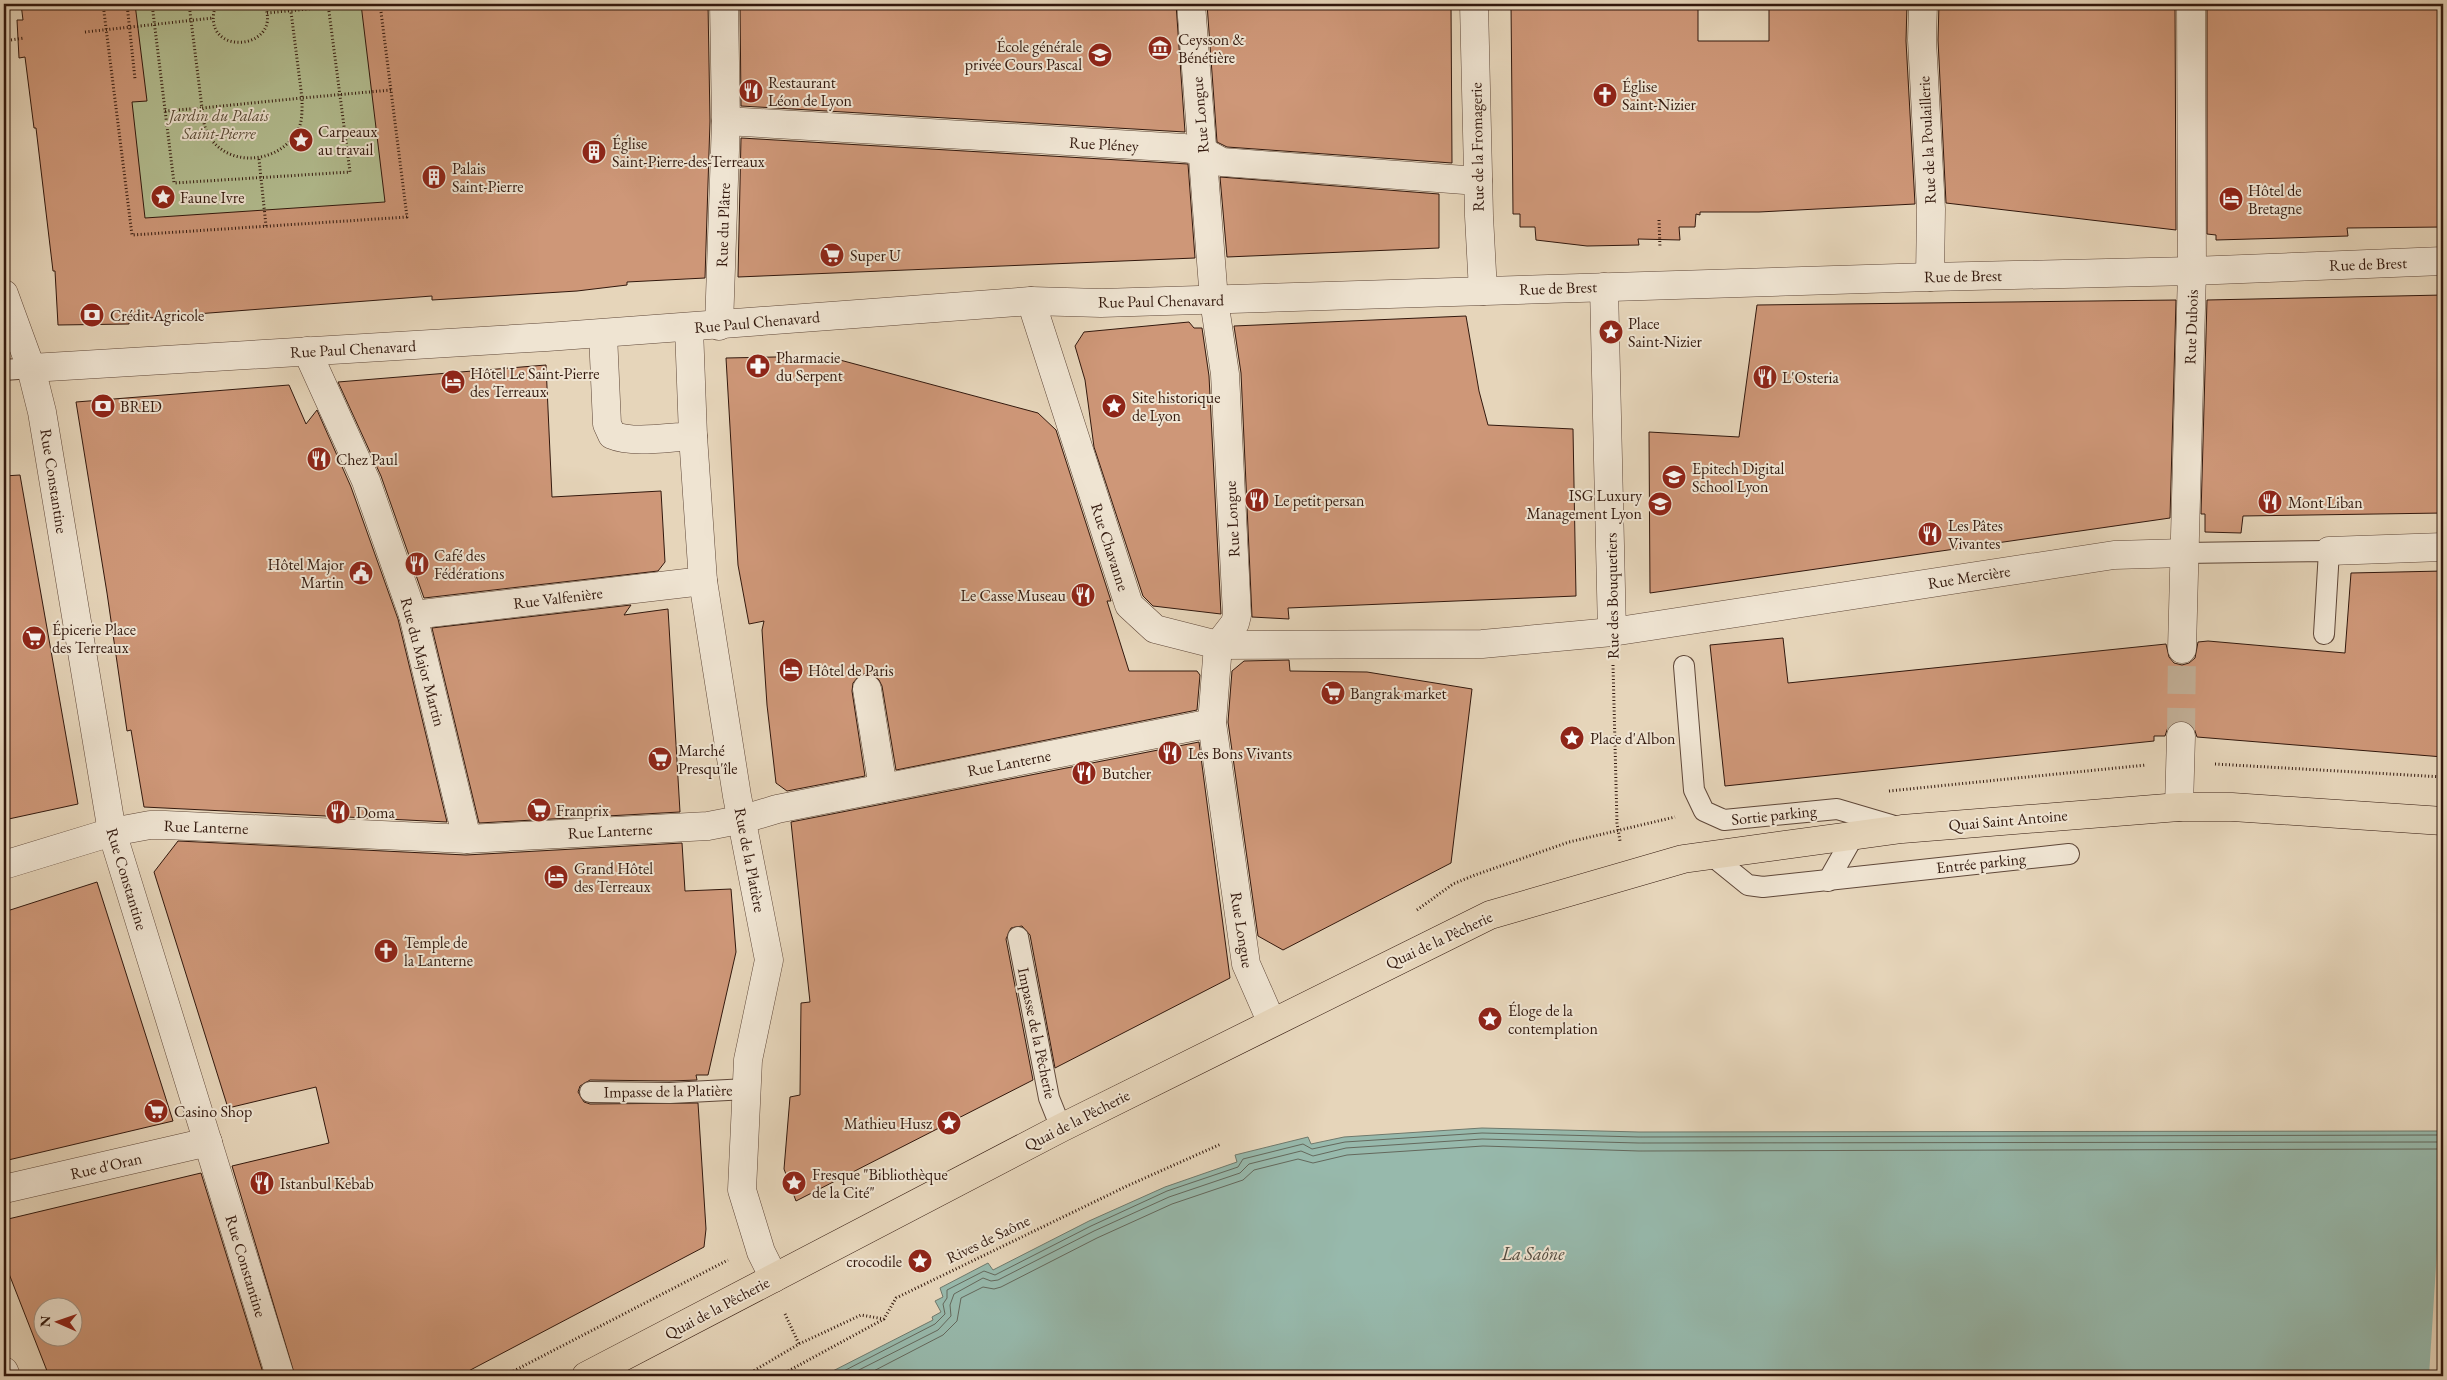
<svg xmlns="http://www.w3.org/2000/svg" width="2447" height="1380" viewBox="0 0 2447 1380" font-family="'EB Garamond',serif">
<rect width="100%" height="100%" fill="#e6d5ba"/>
<filter id="stains"><feTurbulence type="fractalNoise" baseFrequency=".004" numOctaves="4"/><feColorMatrix values="0 0 0 0 .2 0 0 0 0 .09 0 0 0 0 .02 0 0 0 .5 -.17"/></filter>
<radialGradient id="worn" r=".72"><stop offset=".6" stop-color="#630" stop-opacity="0"/><stop offset="1" stop-color="#630" stop-opacity=".3"/></radialGradient>
<path fill="#b3be91" stroke="#726b4f" d="M82,4h311l29,228 -310,20z"/>
<path fill="#97b9ac" stroke="#6f796c" d="M1482,1128l157,4 804,-1v245h-1620l110,-56 -1,-3 9,-5 -6,-11 8,-4 -3,-9 48,-25 5,7 96,-49 76,-34 72,-25 -2,-7 73,-18 3,7 33,-7z"/>
<path fill="#e6d5ba" d="M2443,1156v220h-14z"/>
<g fill="none" stroke-linecap="round" stroke-linejoin="round">
<g stroke="#64685c" stroke-width="1">
<path d="M834,1376l101,-52 10,-10 -2,-10 4,-6v-8l37,-19 11,4 96,-49 76,-35 71,-24 5,-8 60,-15 9,5 33,-7 137,-9 157,4 804,-2"/>
<path d="M847,1376l91,-46 13,-14 -1,-11 4,-11 29,-16 8,3 7,-1 96,-49 75,-34 71,-24 9,-9 52,-13 12,5 33,-8 136,-9 157,4 804,-1"/>
<path d="M864,1376l79,-41 14,-14 4,-23 22,-11 11,2 7,-2 96,-49 75,-34 71,-24 11,-10 44,-11 15,4 34,-8 136,-9 156,5 804,-2"/>
</g>
</g>
<g fill="#ce9778" stroke="#32180d" fill-rule="evenodd">
<path d="M21,4h114l12,97 -15,1 13,116 240,-16 -24,-198h347l2,117 -5,157 -78,4v3l-50,6 -145,9v-4l-262,20 -41,4v4l-71,1 -3,-54h-2l-17,-143h-2l-9,-71 -6,1 -2,-38h6z"/>
<path d="M740,4h436l9,128 -444,-26z"/>
<path d="M1207,4h244l1,159 -225,-16 -10,-5z"/>
<path d="M1511,4h187v37h71v-37h138l-1,37 9,163 -156,8h-59v3l-4,-1 -1,13h-16l1,13 -42,-1 1,6 -52,1 -51,-6 -1,-13h-15v-13h-7z"/>
<path d="M1939,4h236l1,226 -230,-27 -8,-163z"/>
<path d="M2207,4h236v223l-96,1 1,8 -62,2 -70,2v-5l-9,-1z"/>
<path d="M741,138l447,26 7,94 -457,19z"/>
<path d="M1220,177l219,17v54l-212,9z"/>
<path d="M2443,295v218l-200,3 -2,17 -36,-1v-18h-4l6,-214z"/>
<path d="M2176,300l-6,218 -520,75 -1,-161 90,5 18,-132z"/>
<path d="M1466,316l13,75 9,34 85,4 3,167 -288,12 1,11 -37,-2 -11,-244 -7,-47z"/>
<path d="M1189,322l5,6h8l7,48 12,238 -68,-8 -10,-10 -49,-149 -9,-67 -10,-34 9,-14z"/>
<path d="M825,356l213,57 18,17 55,171h-4l22,70h68l3,4 -3,35 -301,60 -14,-84 -3,-6 -6,-5 -9,-1 -6,3 -5,6 -1,8 13,85 -78,15 -11,-8 -9,-78 -5,-75 2,-9 -15,3 -11,-59 -12,-207z"/>
<path d="M546,365l6,132 109,-6 4,71 -7,9 -234,27 -43,-122 -43,-94z"/>
<path d="M289,385l17,39 11,-14 34,77 47,132 49,203 -303,-15 -13,-77 -4,1 -20,-138 -31,-191z"/>
<path d="M20,475l58,329 -74,16v-344z"/>
<path d="M2443,571v186l-246,-20 -3,-9 -5,-6 -8,-2 -7,2 -6,5 -3,9h-11v5l-429,45 -15,-141 73,-7 5,45 378,-39 3,13 5,6 8,2 7,-2 6,-5 3,-16 10,-1 137,12 6,-80z"/>
<path d="M631,605l-7,10 44,-6 12,203 -201,11 -47,-195z"/>
<path d="M1289,660l1,11 77,1 105,17 -21,174 -168,87 -25,-14 -30,-214 4,-51 12,-10z"/>
<path d="M1199,742l31,236 -175,90 -25,-133 -8,-9 -11,2 -5,11 27,141 -237,121 -12,-32 6,-72 10,-2 1,-92 9,-1 -19,-180z"/>
<path d="M178,841l288,14 216,-12 3,48 46,-2 5,63 -28,123h-12l1,5 -27,1 -80,-1 -10,6 -2,6 6,10 6,2 108,-1 8,126 -2,18 -245,129h-164l-63,-210 97,-23 -13,-56 -88,21 -74,-236z"/>
<path d="M97,882l76,239 -169,40v-249z"/>
<path d="M201,1173l63,203h-215l-45,-115v-41zM42,1308h30v30h-30z"/>
</g>
<g fill="none" stroke-linecap="round" stroke-linejoin="round">
<path stroke="#c2af97" stroke-width="28" stroke-dasharray="28 14" stroke-linecap="butt" d="M2181,736l1,-87"/>
<defs>
<g id="service">
<path d="M4,370l27,-2"/>
<path d="M2184,553l145,-2 -5,83"/>
<path d="M1684,666l10,124 10,21 20,9 113,-11 61,18"/>
<path d="M1711,855l37,30 15,2 306,-33"/>
<path d="M1828,881l26,-46"/>
<path d="M1018,937l31,161 12,30"/>
<path d="M590,1092l80,1 77,-4"/>
</g>
<g id="pedestrian">
<path d="M2329,551l114,-4"/>
<path d="M413,615l290,-34"/>
<path d="M867,689l16,99"/>
</g>
<g id="minor">
<path d="M1191,4l23,296 11,74 12,241 -2,8 -17,22 -6,78 34,241 25,57"/>
<path d="M1474,4l5,212 4,75"/>
<path d="M1923,4l-1,36 9,169 -1,68"/>
<path d="M726,121l458,27 18,3 20,11 256,19"/>
<path d="M1604,287l8,345"/>
<path d="M4,294l27,74 11,44 70,420 38,-7h15l302,14 241,-13 36,-7 33,-10 435,-86"/>
<path d="M1031,301l98,304 26,24 63,16 264,-1 130,-12 502,-77 70,-2"/>
<path d="M719,326l7,-205 -2,-117"/>
<path d="M603,334l4,90 5,11c21,9 58,2 81,1l-4,-108"/>
<path d="M307,351l59,130 47,134 54,224"/>
<path d="M31,368l516,-31 484,-36 70,2 829,-26 262,-6 251,-10"/>
<path d="M693,436l10,145 34,215 32,164 -21,100 -6,130 19,62 13,26"/>
<path d="M2182,649l10,-378 -1,-267"/>
<path d="M2179,807l2,-71"/>
<path d="M4,1189l204,-47"/>
</g>
<g id="tertiary">
<path d="M4,865l108,-33 168,544"/>
<path d="M4,1371l2,5"/>
</g>
<path id="primary" d="M586,1376l475,-248 429,-213 193,-56 219,-30 277,-22h53l211,14"/>
</defs>
<use href="#service" stroke="#5f4738" stroke-width="22"/>
<use href="#pedestrian" stroke="#5f4738" stroke-width="29"/>
<use href="#minor" stroke="#5f4738" stroke-width="29"/>
<use href="#tertiary" stroke="#5f4738" stroke-width="29"/>
<use href="#primary" stroke="#32180d" stroke-width="29"/>
<g stroke="#32180d" stroke-width="3" stroke-dasharray="1 2.5" stroke-linecap="butt">
<path d="M103,4l29,231 275,-18 -27,-213"/>
<path d="M127,4l8,75"/>
<path d="M152,4l22,179 176,-11 -22,-168"/>
<path d="M189,4l13,104 100,-10 -12,-94"/>
<path d="M216,4c-19,55 70,47 48,0"/>
<path d="M103,8l42,-4"/>
<path d="M267,13l91,-9"/>
<path d="M85,32l128,-14"/>
<path d="M11,40l13,-2"/>
<path d="M165,111l37,-3c1,6 1,13 3,19 14,41 71,40 92,5 6,-10 5,-23 5,-34l89,-8"/>
<path d="M259,159l7,67"/>
<path d="M1659,220l1,28"/>
<path d="M1613,665l4,158 3,18"/>
<path d="M2215,764l228,13"/>
<path d="M1889,791l257,-26"/>
<path d="M1417,910l36,-26 22,-9 94,-33 106,-25"/>
<path d="M785,1314l14,30"/>
<path d="M504,1376l224,-116"/>
<path d="M745,1376l54,-32 62,-29 23,4"/>
<path d="M779,1376l105,-57 12,-21 231,-112 94,-42"/>
</g>
<use href="#service" stroke="#efe4d2" stroke-width="20"/>
<use href="#pedestrian" stroke="#efe4d2" stroke-width="28"/>
<use href="#minor" stroke="#efe4d2" stroke-width="28"/>
<use href="#tertiary" stroke="#efe4d2" stroke-width="28"/>
<use href="#primary" stroke="#e6d5ba" stroke-width="28"/>
</g>
<defs>
<symbol id="museum-disc" viewBox="-11 -11 22 22"><circle r="9.5" fill="#8f2418" stroke="#efe4d2"/><path d="M0-6L6-3V-2H-6V-3ZM-5-1h2V3h-2ZM-1-1h2V3h-2ZM3-1h2V3H3ZM-6 4H6V6H-6Z" fill="#fff"/></symbol>
<symbol id="school-disc" viewBox="-11 -11 22 22"><circle r="9.5" fill="#8f2418" stroke="#efe4d2"/><path d="M0-5L7-2L0 1L-7-2ZM-4 1L0 2.5L4 1V4Q0 6-4 4Z" fill="#fff"/></symbol>
<symbol id="restaurant-disc" viewBox="-11 -11 22 22"><circle r="9.5" fill="#8f2418" stroke="#efe4d2"/><path d="M-5-6h1v4h1v-4h1v4h1v-4h1v5L-1.5 .5V6h-2V.5L-5-1ZM5-6V6H3V1.5H1.5Q1.5-4 5-6Z" fill="#fff"/></symbol>
<symbol id="church-disc" viewBox="-11 -11 22 22"><circle r="9.5" fill="#8f2418" stroke="#efe4d2"/><path d="M-1.2-6h2.4v3.5h3.3v2.4h-3.3V6h-2.4V-.1h-3.3v-2.4h3.3Z" fill="#fff"/></symbol>
<symbol id="sight-disc" viewBox="-11 -11 22 22"><circle r="9.5" fill="#8f2418" stroke="#efe4d2"/><path d="M0-6L1.8-2.2L6-1.7L2.9 1.2L3.7 5.4L0 3.3L-3.7 5.4L-2.9 1.2L-6-1.7L-1.8-2.2Z" fill="#fff"/></symbol>
<symbol id="building-disc" viewBox="-11 -11 22 22"><circle r="9.5" fill="#8f2418" stroke="#efe4d2"/><path d="M-4-6H4V6H1V3H-1V6H-4ZM-2.5-4.3h1.7v1.8h-1.7ZM.8-4.3h1.7v1.8H.8ZM-2.5-1h1.7V.8h-1.7ZM.8-1h1.7V.8H.8Z" fill="#fff"/></symbol>
<symbol id="hotel-disc" viewBox="-11 -11 22 22"><circle r="9.5" fill="#8f2418" stroke="#efe4d2"/><path d="M-6-4.5h1.5V1H6V5H4.5V3h-9V5H-6ZM-4 0a1.8 1.8 0 1 1 3.6 0ZM.5 0V-2.5h3Q6-2.5 6 0Z" fill="#fff"/></symbol>
<symbol id="supermarket-disc" viewBox="-11 -11 22 22"><circle r="9.5" fill="#8f2418" stroke="#efe4d2"/><path d="M-6-5.5h2.5l.6 2H6L4.5 2H-2.5L-4.4-4H-6ZM-1.5 3.2a1.3 1.3 0 1 0 .1 0ZM3 3.2a1.3 1.3 0 1 0 .1 0Z" fill="#fff"/></symbol>
<symbol id="bank-disc" viewBox="-11 -11 22 22"><circle r="9.5" fill="#8f2418" stroke="#efe4d2"/><path d="M-6-4H6V4H-6ZM0-2.3a2.3 2.3 0 1 0 0 4.6a2.3 2.3 0 1 0 0-4.6Z" fill="#fff"/></symbol>
<symbol id="pharmacy-disc" viewBox="-11 -11 22 22"><circle r="9.5" fill="#8f2418" stroke="#efe4d2"/><path d="M-2-6h4v4h4v4h-4v4h-4v-4h-4v-4h4Z" fill="#fff"/></symbol>
<symbol id="university-disc" viewBox="-11 -11 22 22"><circle r="9.5" fill="#8f2418" stroke="#efe4d2"/><path d="M0-5L7-2L0 1L-7-2ZM-4 1L0 2.5L4 1V4Q0 6-4 4Z" fill="#fff"/></symbol>
<symbol id="civic-disc" viewBox="-11 -11 22 22"><circle r="9.5" fill="#8f2418" stroke="#efe4d2"/><path d="M-.6-6.5H3V-4.5H.6V-3L4-1V1h2V6H-6V1h2V-1L-.6-3ZM-1.2 2.5V6h2.4V2.5Z" fill="#fff"/></symbol>
</defs>
<g fill-rule="evenodd">
<use href="#museum-disc" x="1146" y="34" width="28" height="28"/>
<use href="#school-disc" x="1086" y="41" width="28" height="28"/>
<use href="#restaurant-disc" x="737" y="77" width="28" height="28"/>
<use href="#church-disc" x="1591" y="81" width="28" height="28"/>
<use href="#sight-disc" x="287" y="126" width="28" height="28"/>
<use href="#building-disc" x="580" y="138" width="28" height="28"/>
<use href="#building-disc" x="420" y="163" width="28" height="28"/>
<use href="#sight-disc" x="149" y="183" width="28" height="28"/>
<use href="#hotel-disc" x="2217" y="185" width="28" height="28"/>
<use href="#supermarket-disc" x="818" y="241" width="28" height="28"/>
<use href="#bank-disc" x="78" y="301" width="28" height="28"/>
<use href="#sight-disc" x="1597" y="318" width="28" height="28"/>
<use href="#pharmacy-disc" x="744" y="352" width="28" height="28"/>
<use href="#restaurant-disc" x="1751" y="363" width="28" height="28"/>
<use href="#hotel-disc" x="439" y="368" width="28" height="28"/>
<use href="#bank-disc" x="89" y="392" width="28" height="28"/>
<use href="#sight-disc" x="1100" y="392" width="28" height="28"/>
<use href="#restaurant-disc" x="305" y="445" width="28" height="28"/>
<use href="#university-disc" x="1660" y="463" width="28" height="28"/>
<use href="#restaurant-disc" x="1243" y="486" width="28" height="28"/>
<use href="#restaurant-disc" x="2256" y="488" width="28" height="28"/>
<use href="#university-disc" x="1646" y="490" width="28" height="28"/>
<use href="#restaurant-disc" x="1916" y="520" width="28" height="28"/>
<use href="#restaurant-disc" x="403" y="550" width="28" height="28"/>
<use href="#civic-disc" x="347" y="559" width="28" height="28"/>
<use href="#restaurant-disc" x="1069" y="581" width="28" height="28"/>
<use href="#supermarket-disc" x="20" y="624" width="28" height="28"/>
<use href="#hotel-disc" x="777" y="656" width="28" height="28"/>
<use href="#supermarket-disc" x="1319" y="679" width="28" height="28"/>
<use href="#sight-disc" x="1558" y="724" width="28" height="28"/>
<use href="#restaurant-disc" x="1156" y="739" width="28" height="28"/>
<use href="#supermarket-disc" x="646" y="745" width="28" height="28"/>
<use href="#restaurant-disc" x="1070" y="759" width="28" height="28"/>
<use href="#supermarket-disc" x="525" y="796" width="28" height="28"/>
<use href="#restaurant-disc" x="324" y="798" width="28" height="28"/>
<use href="#hotel-disc" x="542" y="863" width="28" height="28"/>
<use href="#church-disc" x="372" y="937" width="28" height="28"/>
<use href="#sight-disc" x="1476" y="1005" width="28" height="28"/>
<use href="#supermarket-disc" x="142" y="1097" width="28" height="28"/>
<use href="#sight-disc" x="935" y="1109" width="28" height="28"/>
<use href="#restaurant-disc" x="248" y="1169" width="28" height="28"/>
<use href="#sight-disc" x="780" y="1169" width="28" height="28"/>
<use href="#sight-disc" x="906" y="1247" width="28" height="28"/>
</g>
<g text-anchor="middle" dominant-baseline="central" stroke-width="4" stroke-linejoin="round" paint-order="stroke">
<g font-size="16" fill="#32180d" stroke="#efe4d2" text-anchor="start">
<text x="1178" y="39">Ceysson &amp;<tspan x="1178" dy="18">Bénétière</tspan></text>
<text x="1082" y="46" text-anchor="end">École générale<tspan x="1082" dy="18">privée Cours Pascal</tspan></text>
<text x="768" y="82">Restaurant<tspan x="768" dy="18">Léon de Lyon</tspan></text>
<text x="1622" y="86">Église<tspan x="1622" dy="18">Saint-Nizier</tspan></text>
<text x="318" y="131">Carpeaux<tspan x="318" dy="18">au travail</tspan></text>
<text x="612" y="143">Église<tspan x="612" dy="18">Saint-Pierre-des-Terreaux</tspan></text>
<text x="452" y="168">Palais<tspan x="452" dy="18">Saint-Pierre</tspan></text>
<text x="2248" y="190">Hôtel de<tspan x="2248" dy="18">Bretagne</tspan></text>
<text x="180" y="197">Faune Ivre</text>
<text x="850" y="255">Super U</text>
<text x="110" y="315">Crédit Agricole</text>
<text x="1628" y="323">Place<tspan x="1628" dy="18">Saint-Nizier</tspan></text>
<text x="776" y="357">Pharmacie<tspan x="776" dy="18">du Serpent</tspan></text>
<text x="470" y="373">Hôtel Le Saint-Pierre<tspan x="470" dy="18">des Terreaux</tspan></text>
<text x="1782" y="377">L'Osteria</text>
<text x="1132" y="397">Site historique<tspan x="1132" dy="18">de Lyon</tspan></text>
<text x="120" y="406">BRED</text>
<text x="336" y="459">Chez Paul</text>
<text x="1692" y="468">Epitech Digital<tspan x="1692" dy="18">School Lyon</tspan></text>
<text x="1642" y="495" text-anchor="end">ISG Luxury<tspan x="1642" dy="18">Management Lyon</tspan></text>
<text x="1274" y="500">Le petit persan</text>
<text x="2288" y="502">Mont Liban</text>
<text x="1948" y="525">Les Pâtes<tspan x="1948" dy="18">Vivantes</tspan></text>
<text x="434" y="555">Café des<tspan x="434" dy="18">Fédérations</tspan></text>
<text x="344" y="564" text-anchor="end">Hôtel Major<tspan x="344" dy="18">Martin</tspan></text>
<text x="1066" y="595" text-anchor="end">Le Casse Museau</text>
<text x="52" y="629">Épicerie Place<tspan x="52" dy="18">des Terreaux</tspan></text>
<text x="808" y="670">Hôtel de Paris</text>
<text x="1350" y="693">Bangrak market</text>
<text x="1590" y="738">Place d'Albon</text>
<text x="678" y="750">Marché<tspan x="678" dy="18">Presqu'île</tspan></text>
<text x="1188" y="753">Les Bons Vivants</text>
<text x="1102" y="773">Butcher</text>
<text x="556" y="810">Franprix</text>
<text x="356" y="812">Doma</text>
<text x="574" y="868">Grand Hôtel<tspan x="574" dy="18">des Terreaux</tspan></text>
<text x="404" y="942">Temple de<tspan x="404" dy="18">la Lanterne</tspan></text>
<text x="1508" y="1010">Éloge de la<tspan x="1508" dy="18">contemplation</tspan></text>
<text x="174" y="1111">Casino Shop</text>
<text x="932" y="1123" text-anchor="end">Mathieu Husz</text>
<text x="812" y="1174">Fresque "Bibliothèque<tspan x="812" dy="18">de la Cité"</tspan></text>
<text x="280" y="1183">Istanbul Kebab</text>
<text x="902" y="1261" text-anchor="end">crocodile</text>
</g>
<g font-size="16" font-style="italic" fill="#594a35" stroke="#efe4d2">
<text x="219" y="115">Jardin du Palais<tspan x="219" dy="18">Saint-Pierre</tspan></text>
</g>
<g font-size="16" fill="#32180d" stroke="#efe4d2">
<text transform="translate(1200 115) rotate(-95)">Rue Longue</text>
<text transform="translate(1927 140) rotate(-93)">Rue de la Poulaillerie</text>
<text transform="translate(1104 144) rotate(3)">Rue Pléney</text>
<text transform="translate(1477 147) rotate(-91)">Rue de la Fromagerie</text>
<text transform="translate(723 225) rotate(-88)">Rue du Plâtre</text>
<text transform="translate(2368 264) rotate(-2)">Rue de Brest</text>
<text transform="translate(1963 276) rotate(-1)">Rue de Brest</text>
<text transform="translate(1558 288) rotate(-2)">Rue de Brest</text>
<text transform="translate(1161 301) rotate(-1)">Rue Paul Chenavard</text>
<text transform="translate(757 322) rotate(-5)">Rue Paul Chenavard</text>
<text transform="translate(2191 327) rotate(-88)">Rue Dubois</text>
<text transform="translate(353 349) rotate(-3)">Rue Paul Chenavard</text>
<text transform="translate(54 481) rotate(81)">Rue Constantine</text>
<text transform="translate(1232 519) rotate(-93)">Rue Longue</text>
<text transform="translate(1110 547) rotate(72)">Rue Chavanne</text>
<text transform="translate(1969 577) rotate(-9)">Rue Mercière</text>
<text transform="translate(1612 596) rotate(-91)">Rue des Bouquetiers</text>
<text transform="translate(558 598) rotate(-7)">Rue Valfenière</text>
<text transform="translate(423 662) rotate(75)">Rue du Major Martin</text>
<text transform="translate(1009 763) rotate(-11)">Rue Lanterne</text>
<text transform="translate(1774 815) rotate(-6)">Sortie parking</text>
<text transform="translate(2008 820) rotate(-5)">Quai Saint Antoine</text>
<text transform="translate(206 827) rotate(2)">Rue Lanterne</text>
<text transform="translate(610 831) rotate(-3)">Rue Lanterne</text>
<text transform="translate(750 860) rotate(79)">Rue de la Platière</text>
<text transform="translate(1981 863) rotate(-6)">Entrée parking</text>
<text transform="translate(127 879) rotate(73)">Rue Constantine</text>
<text transform="translate(1242 930) rotate(81)">Rue Longue</text>
<text transform="translate(1439 940) rotate(-25)">Quai de la Pêcherie</text>
<text transform="translate(1037 1033) rotate(78)">Impasse de la Pêcherie</text>
<text transform="translate(668 1091) rotate(-1)">Impasse de la Platière</text>
<text transform="translate(1077 1120) rotate(-27)">Quai de la Pêcherie</text>
<text transform="translate(106 1166) rotate(-13)">Rue d'Oran</text>
<text transform="translate(988 1239) rotate(-26)">Rives de Saône</text>
<text transform="translate(246 1266) rotate(73)">Rue Constantine</text>
<text transform="translate(717 1308) rotate(-28)">Quai de la Pêcherie</text>
</g>
<g font-size="18" font-style="italic" fill="#50483d" stroke="#efe4d2">
<text x="1533" y="1253">La Saône</text>
</g>
</g>
<rect width="2447" height="1380" fill="none" stroke="#e6d5ba" stroke-width="20"/>
<rect x="5" y="5" width="2437" height="1370" fill="none" stroke="#32180d" stroke-width="2.5"/>
<rect x="10" y="10" width="2427" height="1360" fill="none" stroke="#32180d"/>
<g transform="translate(58 1322) rotate(272)"><circle r="24" fill="#efe4d2" stroke="#a39283"/>
<path d="M0-4L9 19L0 12L-9 19Z" fill="#8f2418"/>
<text y="-8" font-size="14" font-weight="bold" text-anchor="middle" fill="#32180d">N</text>
</g>
<rect width="100%" height="100%" filter="url(#stains)"/>
<rect width="100%" height="100%" fill="url(#worn)"/>
</svg>
